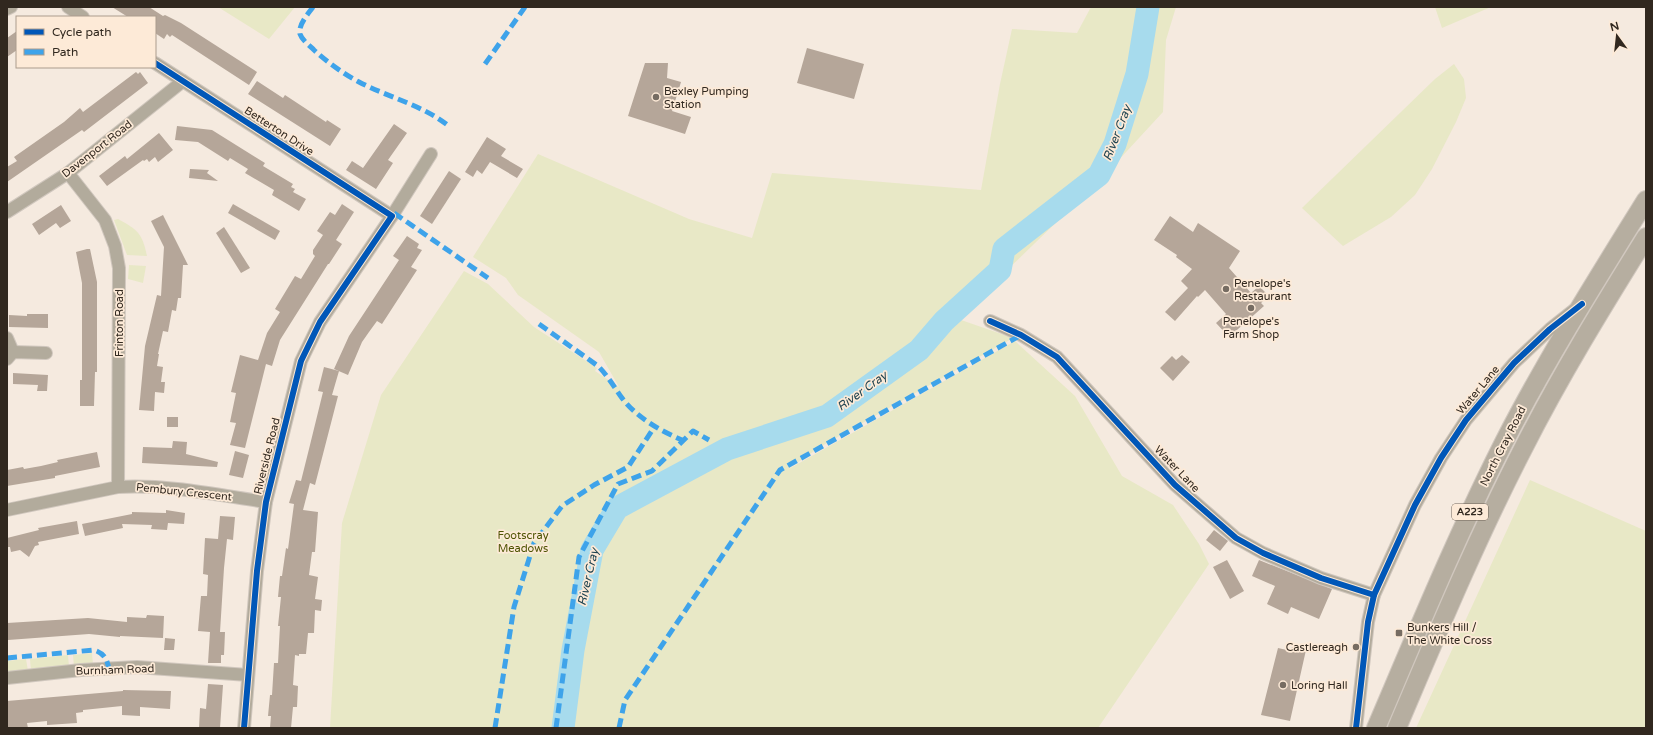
<svg xmlns="http://www.w3.org/2000/svg" width="1653" height="735" viewBox="0 0 1653 735" font-family="'Varela Round',sans-serif">
<rect width="100%" height="100%" fill="#f5eadf"/>
<g fill="#e8e8c6">
<path d="M218,7h77l-26,32z"/>
<path d="M1091,7h85l-10,33 -3,72 -60,65 -137,133v-16l-28,18 75,26 -193,109 -33,23 228,-129 60,55 47,80 51,29 26,39 10,20 -111,164h-768l12,-205 39,-128 83,-124 24,13 46,43 63,41 -2,3 24,16 -20,-35 -81,-57 -12,-17 -33,-21 65,-103 151,65 63,19 20,-65 209,17 19,-106 12,-55 65,4z"/>
<path d="M1435,7h56l-49,21z"/>
<path d="M1454,64l10,15 2,19 -10,24 -24,47 -17,26 -24,22 -48,29 -41,-38 133,-129z"/>
<path d="M118,219c20,11 24,14 29,37l-20,-1 -13,-35z"/>
<path d="M129,265l17,1 -3,17 -15,-4z"/>
<path d="M1530,480l116,51v197h-230z"/>
<path d="M92,653l1,12 -19,2 -1,-12z"/>
<path d="M68,655l1,12 -38,4 -1,-12z"/>
<path d="M26,659l2,12 -21,2v-12z"/>
</g>
<g fill="none" stroke-linecap="round" stroke-linejoin="round">
<path stroke="#a7dbed" stroke-width="23" d="M563,728l10,-78 19,-100 25,-42 110,-59 100,-33 92,-66 25,-29 56,-51 4,-21 95,-74 16,-31 22,-70 11,-67"/>
</g>
<g fill="#b5a699">
<path d="M112,7h37l14,9 2,-1 16,8 76,49 -8,13 -77,-50 -2,2 -3,-3 -3,5 -9,-6v-16h-27z"/>
<path d="M17,31v19l-10,7v-19z"/>
<path d="M807,48l57,16 -10,35 -57,-16z"/>
<path d="M645,63h23l-1,15 14,4 -9,29 19,6 -6,17 -57,-18z"/>
<path d="M136,72l2,2 2,-2 8,11 -64,49 -2,-2 -75,52v-15l10,-6 -3,-4 50,-35 16,-14 3,4z"/>
<path d="M257,81l26,17 2,-3 41,27 1,-2 14,9 -11,17 -82,-52z"/>
<path d="M394,124l13,9 -19,27 5,3 -17,26 -30,-19 6,-9 11,7z"/>
<path d="M177,126l35,4 53,33 -2,3 30,18 -2,3 4,2 -2,3 13,7 -7,12 -27,-16 2,-5 -29,-17 3,-4 -18,-11 -2,3 -30,-19 -23,-2z"/>
<path d="M159,133l14,17 -15,12 -3,-5 -6,5 -2,-3 -3,2 -1,-1 -36,26 -8,-10 26,-20 2,3z"/>
<path d="M487,137l19,12 -5,7 22,13 -6,9 -27,-16 -8,12 -5,-4 -4,7 -8,-5z"/>
<path d="M190,169l19,1 -2,3 11,8 -29,-3z"/>
<path d="M449,171l12,8 -29,45 -12,-8z"/>
<path d="M233,204l47,27 -5,9 -47,-27z"/>
<path d="M342,204l12,8 -18,28 6,4 -13,20h-1l-48,76 -8,26 -6,-2 -21,84 -15,-3 6,-22 -6,-1 6,-29 -5,-1 9,-37 18,5 9,-27 13,-21 -5,-3 20,-33 6,3 14,-23 -2,-2v-4l10,-15 -6,-4 13,-19 5,3z"/>
<path d="M61,205l10,16 -11,7 -4,-5 -17,12 -7,-11z"/>
<path d="M163,215l25,50h-5l-2,33h-3l-2,13 -4,-1 -4,22 -5,-1 -5,23h1l-2,12 6,1 -2,15h4l-1,11 -9,-1 -1,19 -15,-1 6,-64 12,-51 4,1 3,-49 -13,-26z"/>
<path d="M1170,216l23,16 5,-9 42,28 -11,17 22,25 8,-7 10,10 -8,7 3,3 -35,31 -13,-14 10,-9 -21,-24 -7,7 -1,-1 -22,25 -10,-9 23,-24 -7,-7 11,-12 -16,-12 1,-2 -23,-15z"/>
<path d="M224,227l26,41 -9,5 -25,-40z"/>
<path d="M407,236l12,8 -2,4 5,2 -11,17 6,3 -35,54 -5,-3 -8,11 -7,10 -14,33 -14,-6 15,-33 50,-76 -6,-4z"/>
<path d="M87,249h3l7,33v90h-2l-1,34h-14v-26h2v-97l-6,-31z"/>
<path d="M27,314h21v14l-39,-1v-12l18,1z"/>
<path d="M1182,355l8,7 -17,19 -13,-13 12,-12 4,4z"/>
<path d="M324,367l15,4 -7,24 6,1 -23,89 -5,-2 -7,27 15,2 -3,40h-3l-3,23 9,2 -3,22 7,1 -1,11 -6,-1 -1,23h-6l-2,21h-7v2l-4,-1 -2,30 5,1 -1,21h-4l-2,21h-21l1,-12h-3l2,-21h2l2,-32h4l1,-19 1,-18h-2l3,-29h-3l2,-21h2l4,-28 2,1 6,-45 -5,-1 7,-23 5,1 8,-32 14,-57 -5,-1z"/>
<path d="M13,373l35,2 -1,16h-10l1,-6 -25,-1z"/>
<rect x="167" y="417" width="11" height="10"/>
<path d="M173,441l14,1 -1,12 32,8 -1,5 -75,-4 1,-16 29,1z"/>
<path d="M235,451l14,4 -6,23 -14,-3z"/>
<path d="M97,452l3,15 -45,9v2l-48,8v-16l16,-3 1,2 17,-3 17,-4 -1,-2z"/>
<path d="M166,510l19,3 -1,11 -16,-1 -1,7 -16,-1 1,-4 -30,-1 1,4 -38,8 -3,-12 50,-10v-2l34,1z"/>
<path d="M220,516l15,1 -2,23 -6,-1 -3,29 -4,64h5l-1,23h-3v8h-13l2,-31 -12,-1 3,-35h6l1,-21 -5,-1 2,-36 13,1z"/>
<path d="M77,521l2,13 -41,8 1,3 -4,1 -6,11 -9,-7 -9,2 -1,-5h-3v-9l32,-8 -1,-2z"/>
<path d="M1214,530l14,11 -8,10 -14,-11z"/>
<path d="M1227,560l17,31 -14,8 -17,-32z"/>
<path d="M1259,560l73,29 -13,30 -28,-12 -3,7 -21,-10 8,-18 -23,-10z"/>
<path d="M147,615l17,1 -1,22 -43,-2v1l-31,-3 -81,6 -1,-17 81,-5 39,4v-5l19,1z"/>
<path d="M165,638l10,1 -1,11h-10z"/>
<path d="M1292,647l14,3 -16,71 -29,-6 17,-67 13,3z"/>
<path d="M208,684l15,1 -3,43h-21l1,-20 6,1z"/>
<path d="M123,690l48,1 -1,18 -30,-2v9l-18,-1v-9l-39,4v2l-7,1 1,10 -30,2v-4l-20,2 1,5 -21,-1v-26l116,-10z"/>
</g>
<g fill="none" stroke-linecap="round" stroke-linejoin="round">
<defs>
<g id="street">
<path d="M68,7l15,10"/>
<path d="M7,9l4,-2"/>
<path d="M155,63l237,153"/>
<path d="M68,173l37,47 10,26 4,22 -1,219"/>
<path d="M7,212l61,-39 115,-92"/>
<path d="M990,321l31,14 36,22 118,128 61,53 27,15 58,25 53,17"/>
<path d="M7,338l6,14"/>
<path d="M7,359l6,-7 33,1"/>
<path d="M7,510l111,-23c49,-3 100,8 148,15"/>
<path d="M7,678l74,-8 56,-3 111,8"/>
<path d="M244,728l13,-157 9,-69 35,-141 19,-39 72,-106 39,-62"/>
<path d="M1356,728l12,-106 6,-27 41,-90 26,-47 25,-38 48,-57 36,-34 24,-19"/>
</g>
<g id="primary">
<path d="M1376,728c41,-96 81,-193 128,-286 43,-84 93,-163 142,-242"/>
<path d="M1397,728c40,-94 79,-188 126,-279 37,-73 80,-143 123,-212"/>
</g>
</defs>
<use href="#street" stroke="#d0c7be" stroke-width="14"/>
<use href="#primary" stroke="#d0c7be" stroke-width="20"/>
<use href="#street" stroke="#b2ab9c" stroke-width="12"/>
<use href="#primary" stroke="#b6aea0" stroke-width="18"/>
<g stroke="#3ea3ea" stroke-width="5" stroke-dasharray="10 5" stroke-linecap="butt">
<path d="M313,7c-5,7 -15,18 -13,27 2,6 10,12 14,16 13,12 30,24 45,32 31,16 64,23 91,45"/>
<path d="M485,64l40,-57"/>
<path d="M394,213l94,65"/>
<path d="M539,324l59,42c10,10 16,21 24,32 15,20 39,33 60,42"/>
<path d="M7,658l87,-8c10,3 13,9 15,19"/>
<path d="M495,728l19,-121 20,-64 28,-37 32,-21 34,-18 27,-41"/>
<path d="M556,728l23,-171 39,-73 34,-13 41,-40 16,9"/>
<path d="M619,728l6,-28 155,-230 241,-135"/>
</g>
<defs>
<g id="cycleway">
<path d="M155,63l237,153 -72,106 -19,39 -35,141 -9,69 -13,157"/>
<path d="M990,321l31,14 36,22 118,128 61,53 27,15 58,25 53,17"/>
<path d="M1356,728l12,-106 6,-27 41,-90 26,-47 25,-38 48,-57 36,-34 32,-25"/>
</g>
</defs>
<use href="#cycleway" stroke="#fdead7" stroke-width="8"/>
<use href="#cycleway" stroke="#0057b8" stroke-width="6"/>
</g>
<g fill="#766c62" stroke="#fdead7" stroke-width="1.5">
<circle cx="656" cy="97" r="4"/>
<circle cx="1226" cy="289" r="4"/>
<circle cx="1251" cy="308" r="4"/>
<rect x="1395" y="629" width="8" height="8" rx="2"/>
<circle cx="1356" cy="647" r="4"/>
<circle cx="1283" cy="685" r="4"/>
</g>
<g text-anchor="middle" dominant-baseline="central" stroke-width="3.5" stroke-linejoin="round" paint-order="stroke">
<rect fill="#fdead7" stroke="#6e6256" stroke-width="1" x="1452" y="504" width="36" height="16" rx="3"/>
<g font-size="10" font-weight="bold" fill="#31281f">
<text x="1470" y="512">A223</text>
</g>
<g font-size="11" fill="#31281f" stroke="#fdead7" text-anchor="start">
<text x="664" y="91">Bexley Pumping<tspan x="664" dy="13">Station</tspan></text>
<text x="1234" y="283">Penelope's<tspan x="1234" dy="13">Restaurant</tspan></text>
<text x="1251" y="321" text-anchor="middle">Penelope's<tspan x="1251" dy="13">Farm Shop</tspan></text>
<text x="1407" y="627">Bunkers Hill /<tspan x="1407" dy="13">The White Cross</tspan></text>
<text x="1348" y="647" text-anchor="end">Castlereagh</text>
<text x="1291" y="685">Loring Hall</text>
</g>
<g font-size="11" fill="#31281f" stroke="#fdead7">
<text transform="translate(279 131) rotate(33)">Betterton Drive</text>
<text transform="translate(97 149) rotate(-38)">Davenport Road</text>
<text transform="translate(119 323) rotate(-90)">Frinton Road</text>
<text transform="translate(1478 390) rotate(-50)">Water Lane</text>
<text transform="translate(1503 446) rotate(-63)">North Cray Road</text>
<text transform="translate(267 456) rotate(-76)">Riverside Road</text>
<text transform="translate(1177 469) rotate(46)">Water Lane</text>
<text transform="translate(184 492) rotate(6)">Pembury Crescent</text>
<text transform="translate(115 670) rotate(-2)">Burnham Road</text>
</g>
<g font-size="11" fill="#4e5403" stroke="#fdead7">
<text x="523" y="535">Footscray<tspan x="523" dy="13">Meadows</tspan></text>
</g>
<g font-size="12" font-style="italic" fill="#204451" stroke="#fdead7">
<text transform="translate(1117 133) rotate(-69)">River Cray</text>
<text transform="translate(862 391) rotate(-36)">River Cray</text>
<text transform="translate(588 577) rotate(-77)">River Cray</text>
</g>
</g>
<rect width="1653" height="735" fill="none" stroke="#31281f" stroke-width="16"/>
<rect x="16" y="16" width="140" height="52" fill="#fdead7" stroke="#ab9c8d"/>
<rect x="24" y="29" width="20" height="6" fill="#0057b8" stroke="#ab9c8d"/>
<text x="52" y="36" font-size="12" fill="#31281f">Cycle path</text>
<rect x="24" y="49" width="20" height="6" fill="#3ea3ea" stroke="#ab9c8d"/>
<text x="52" y="56" font-size="12" fill="#31281f">Path</text>
<g transform="translate(1617 36) rotate(345)" stroke="#fdead7" stroke-width="3" paint-order="stroke">
<path d="M0-3L7 15L0 10L-7 15Z" fill="#31281f"/>
<text y="-6" font-size="11" font-weight="bold" text-anchor="middle" fill="#31281f">N</text>
</g>
</svg>
